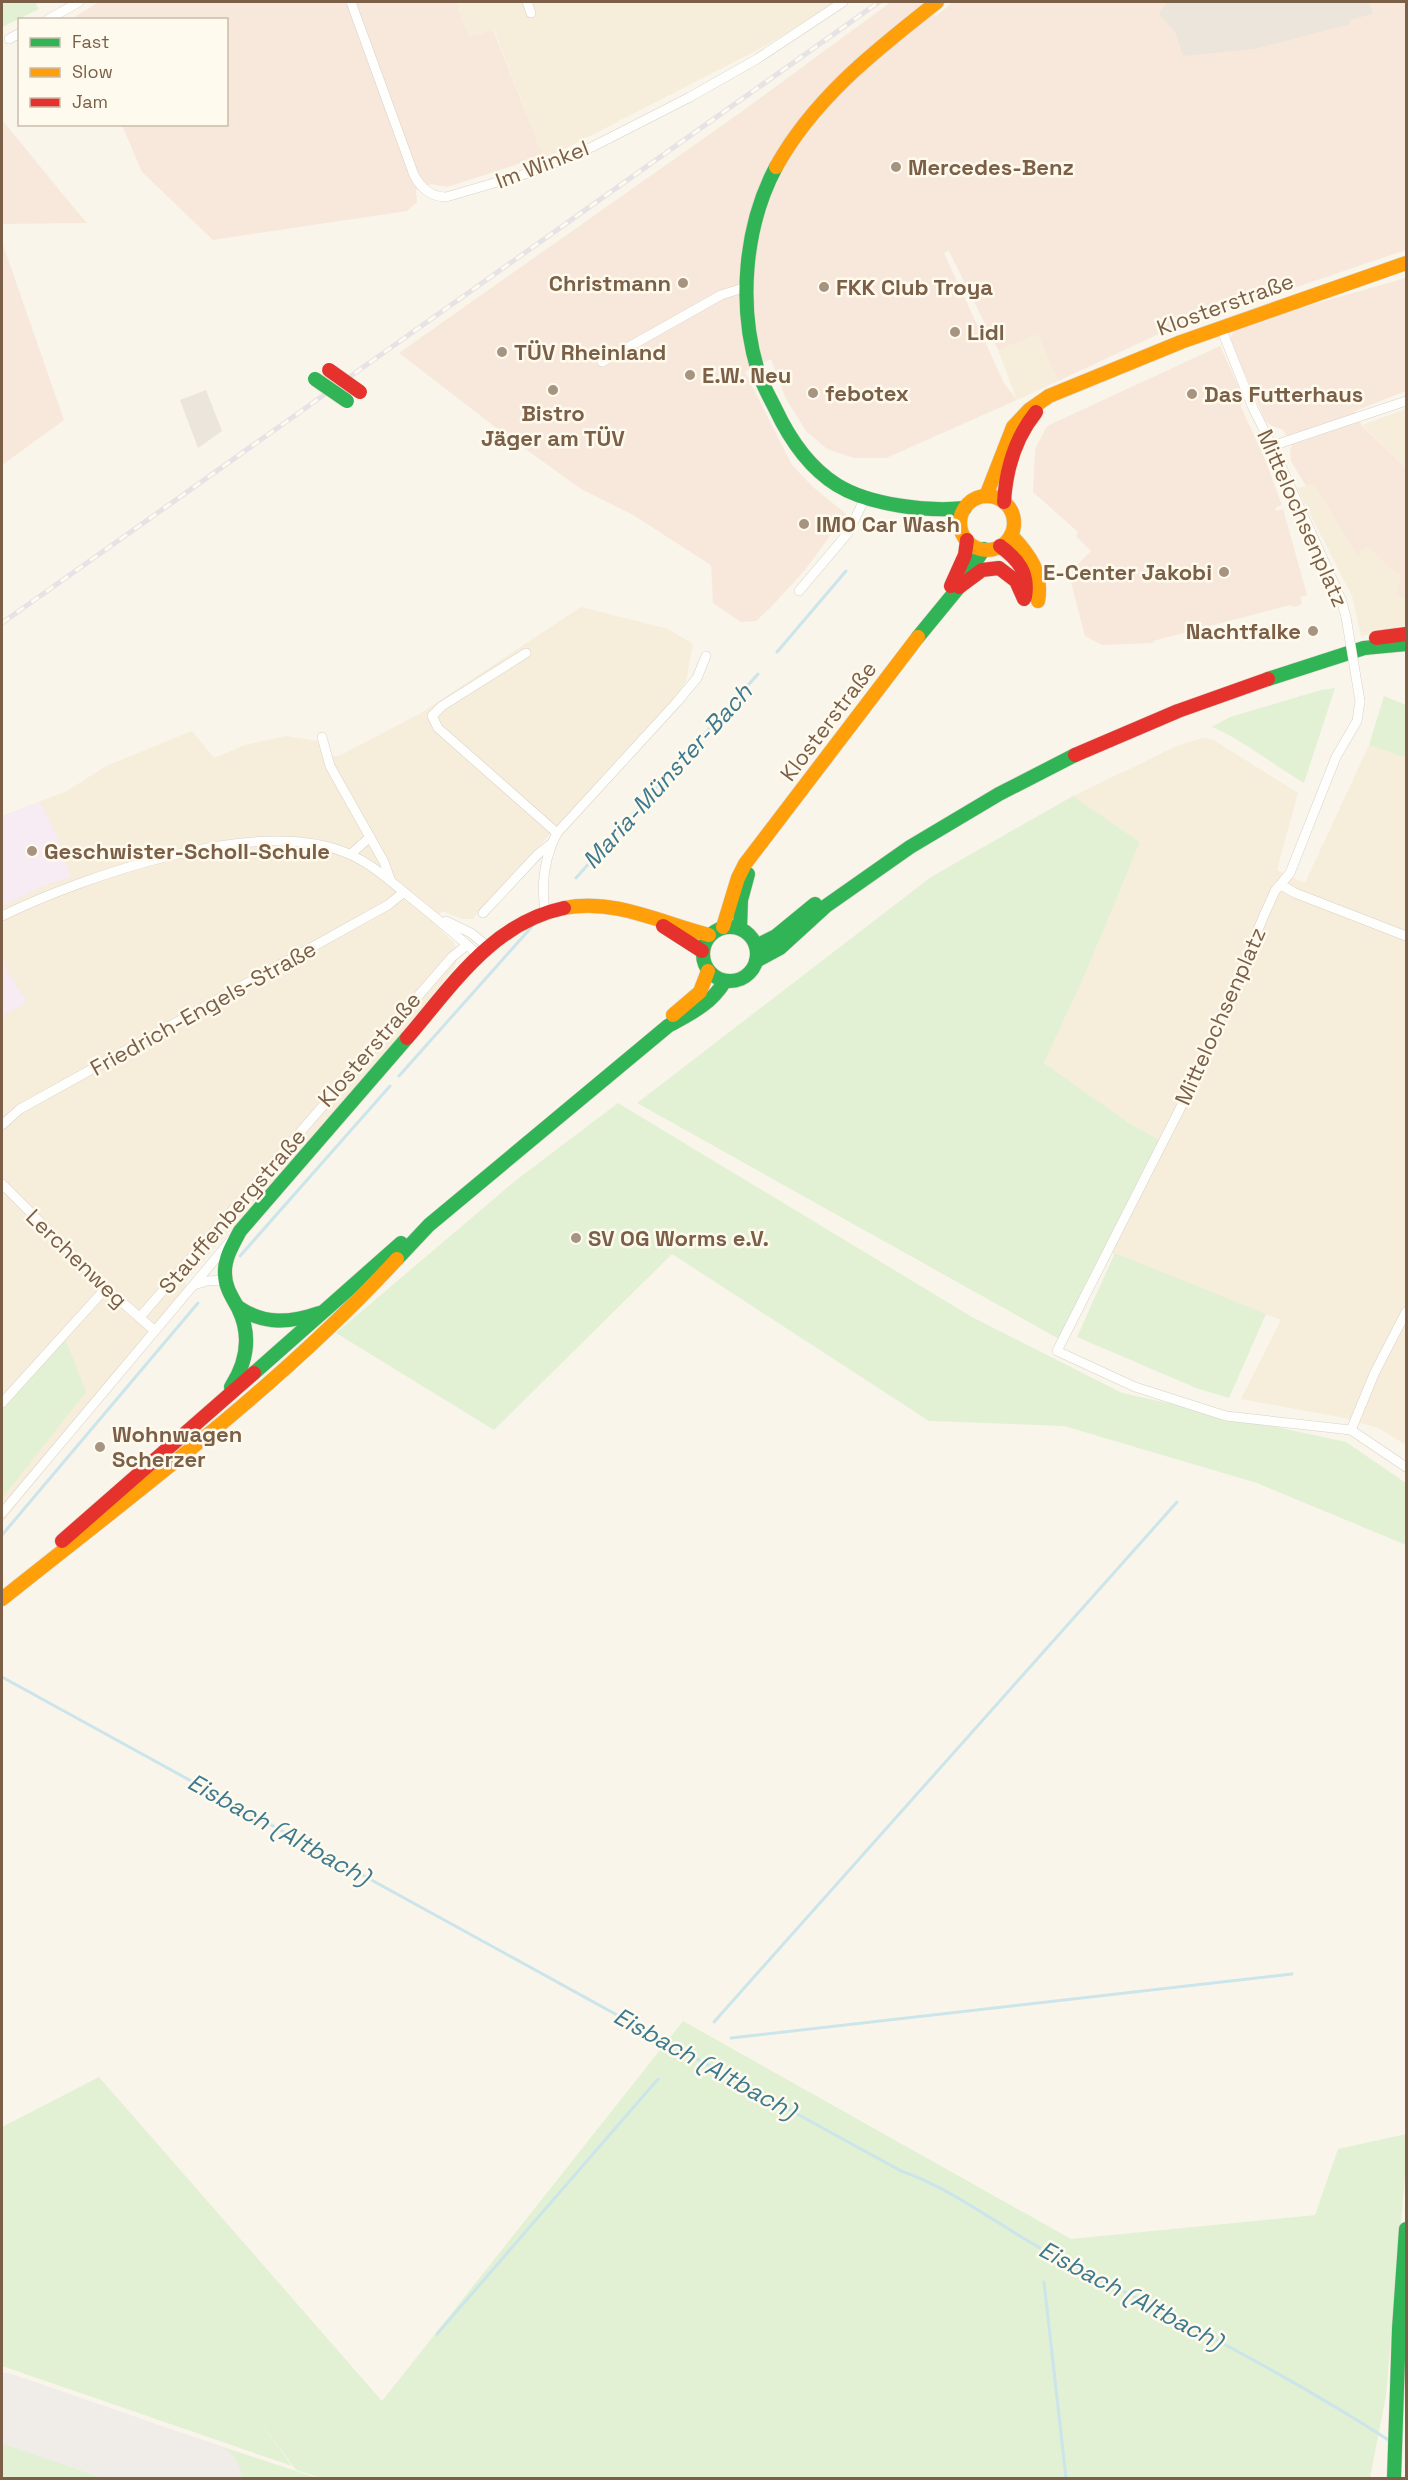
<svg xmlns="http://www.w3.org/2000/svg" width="1408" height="2480" viewBox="0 0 1408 2480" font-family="'Space Grotesk',sans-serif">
<rect width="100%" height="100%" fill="#f9f5eb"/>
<g fill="#f6eddb">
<path d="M456,2h379l-8,7 -64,38 -214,110 -6,-1 -49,-126 -25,7z"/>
<path d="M1038,333l20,48 -41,19 -19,-50z"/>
<path d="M1406,409v59l-44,-43z"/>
<path d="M1314,485l43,70 10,-10 34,32 -5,18 10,5v25l-45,11 -9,-40 -55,-108z"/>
<path d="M581,607l87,22 25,15 -7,37 -8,12 -205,226h-10l-21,-8 -10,10 22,22 4,11 -3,12 -44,57 -226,259 4,10 -187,231v-707l65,-25 39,-25 86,-35 22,27 31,-13 41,-9 32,5 5,18 18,-4 80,-42z"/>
<path d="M1203,738l9,1 86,54 -21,77 28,13 64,-138 37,13v687l-28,-17 -34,-10 -103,-19 40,-79 -171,-68 56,-108 -37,-21 -85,-60 42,-91 54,-130 -67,-46 106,-51z"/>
</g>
<g fill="#f7e8db">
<path d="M99,2h357l13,35 24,-7 50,126 -96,31 -16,-3 -15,6 1,12 -10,9 -194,29 -71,-68 -20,-47 104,-1v-104h-149l-1,-4z"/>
<path d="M891,2h34l11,14 17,-14h453v248l-245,83 -103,48 -20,-47 -40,16 -49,-99 -5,2 60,130 13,17 -131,58h-32l-27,-9 -21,-18 -20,-32 -15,-40 -26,13 47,93 21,22 33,27 -41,56 -33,36 -16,15 -15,1 -28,-19 -2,-38 -78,-50 -52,-26 -78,-56 -104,-80 345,-243z"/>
<path d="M2,120l63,77 22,26 -85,1z"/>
<path d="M2,242l62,178 -62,45z"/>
<path d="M1406,278v113l-51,20 7,15 44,42v132l-10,-5 5,-18 -34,-31 -10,9 -43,-70 -8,1 -15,-25 -1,-9 2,-7 -9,-15 -13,-5 -5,-5 -35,-81 3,-7 34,-15z"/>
<path d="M1220,346l23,50 -2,11 23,50 18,48 -7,3 1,3 7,-2 24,86 -7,2 2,7 -8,3 -4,-2 -137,36v2l-51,2 -17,-9 -14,-54 3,-3 -2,-9 19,-19 -15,-15 2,-4 -45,-40 2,-43 12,-23z"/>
</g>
<g fill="#ece5dc">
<path d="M1167,2h202l4,12 -24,6 1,4 -95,25 -72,7 -8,-24 -16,-18z"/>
<path d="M206,390l16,41 -24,17 -18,-48z"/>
</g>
<g fill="#f7ebf4">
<path d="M40,802l17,34 14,41 -28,9 -41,20v-90z"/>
<path d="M2,950l5,20 20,32 -25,14z"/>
</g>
<g fill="#e2f1d4">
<path d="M2,2h36l-2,3 3,4 -37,18z"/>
<path d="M1335,688l-31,95c-31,-18 -59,-42 -92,-56l18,-10 91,-27z"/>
<path d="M1384,696l22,9v53l-37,-13z"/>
<path d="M1073,796l67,46 -54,130 -42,91 85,60 32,18 -102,198 -422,-236 294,-226z"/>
<path d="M618,1103l354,214 150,76 224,49 60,41v62l-149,-62 -193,-57 -135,-5 -257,-167 -178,176 -158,-97 179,-152z"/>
<path d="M1115,1253l151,61 -37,84 -33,-10 -119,-51z"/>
<path d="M65,1338l21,54 -84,106v-89z"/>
<path d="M683,2021l388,218 244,-24 23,-66 68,-15v30l-20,232 -16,82h-1049l-25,-8 -45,-60 41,56 -290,-100v-239l97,-50 283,324z"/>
<path d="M2,2375l316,103h-316z"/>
</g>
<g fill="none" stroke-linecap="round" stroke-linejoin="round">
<g stroke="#cbe5eb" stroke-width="3">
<path d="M777,652l69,-81"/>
<path d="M576,878l182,-204"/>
<path d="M399,1076l137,-154"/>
<path d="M240,1256l150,-170"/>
<path d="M2,1535l196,-232"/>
<path d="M2,1677l899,494c52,18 95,53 143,79 116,61 235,119 346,191"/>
<path d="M714,2022l463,-520"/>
<path d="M731,2038l561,-64"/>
<path d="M1044,2282l22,196"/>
<path d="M437,2334l221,-255"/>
</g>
<path stroke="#f0ece8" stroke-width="69" d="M2,2407l205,71"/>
<defs>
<g id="street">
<path d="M351,2l63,173c7,13 17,22 32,22l96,-28 50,-22 98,-50 67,-38 86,-57"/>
<path d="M527,2l4,11"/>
<path d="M47,20l32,-18"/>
<path d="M9,39l11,-6"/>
<path d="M1221,328l32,80 19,38 69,153 5,18"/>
<path d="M602,362l119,-67 25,-8"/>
<path d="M1272,446l134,-45"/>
<path d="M799,591l49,-58 17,-35"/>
<path d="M526,653l-84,53 -10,10 6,12 119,105"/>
<path d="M1360,701l-3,20 -21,36 -46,116 -15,18 -10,22 -71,168 -137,270 78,36 91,29 125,14 55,37"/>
<path d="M322,737l8,29 54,96 6,17"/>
<path d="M351,854l19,-17"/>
<path d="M1281,885l14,8 111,43"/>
<path d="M545,911c-4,-27 -1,-53 12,-78l120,-131 20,-24 9,-22"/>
<path d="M483,913l55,-59 13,-10"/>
<path d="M2,916c83,-40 258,-102 347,-62 21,9 39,25 56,39 25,20 50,40 73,62"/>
<path d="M446,921l25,12 16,13"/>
<path d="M2,1125l18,-16 368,-204 16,-13"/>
<path d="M2,1184l104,104 49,43"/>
<path d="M194,1285l13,-4 18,-1"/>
<path d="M140,1317l312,-360 15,-12"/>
<path d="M2,1403l104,-115"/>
<path d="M1351,1430l24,-58 31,-60"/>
<path d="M2,1513l230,-274"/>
</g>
<g id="fast">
<path d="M776,167c-32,60 -38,139 -18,204 4,13 11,25 17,37 14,30 33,59 62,77 32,20 91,27 128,23"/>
<path d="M918,637l41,-50 25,-38"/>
<path d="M1268,679l96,-31 42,-4"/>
<circle cx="730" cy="954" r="27"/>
<path d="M740,928l1,-28 7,-26"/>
<path d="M756,946l20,-10 39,-32"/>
<path d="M756,961l24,-13 46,-42 84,-59 89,-53 76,-39"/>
<path d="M397,1259l32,-34 239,-199c24,-13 43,-22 57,-45"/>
<path d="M238,1307c26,18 52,16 81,6"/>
<path d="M254,1373l147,-130"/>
<path d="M231,1387c16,-25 21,-51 7,-79 -6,-11 -13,-21 -13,-34 -1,-15 8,-30 15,-43l167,-193"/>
<path d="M1394,2478l5,-149 7,-100"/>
</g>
<g id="slow">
<path d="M776,167c38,-69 100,-117 161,-165"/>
<path d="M986,496l27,-69 16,-17 20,-14 132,-54 225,-79"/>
<circle cx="987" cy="523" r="27"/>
<path d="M1011,535c19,20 32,38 27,66"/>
<path d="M564,908c50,-10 97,15 145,27"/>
<path d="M723,927l15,-49 7,-14 173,-227"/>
<path d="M673,1015l27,-23 8,-21"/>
<path d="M2,1599c135,-108 277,-212 395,-340"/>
</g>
<g id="jam">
<path d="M1004,502c2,-33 11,-64 32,-90"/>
<path d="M1000,546c19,14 29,27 25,51"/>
<path d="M951,586l14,-31 2,-15"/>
<path d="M959,587l23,-17 17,-2 17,13 8,18"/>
<path d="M1376,638l30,-4"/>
<path d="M1075,755l103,-44 90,-32"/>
<path d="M663,926l39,25"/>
<path d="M407,1038c45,-52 85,-115 157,-130"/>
<path d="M62,1541l192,-168"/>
</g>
</defs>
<use href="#street" stroke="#d8d2c9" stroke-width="10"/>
<use href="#fast" stroke="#d9d1c7" stroke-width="15"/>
<use href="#slow" stroke="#d9d1c7" stroke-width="15"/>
<use href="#jam" stroke="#d9d1c7" stroke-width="15"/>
<use href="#street" stroke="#fefefc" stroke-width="9"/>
<use href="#fast" stroke="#30b455" stroke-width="14"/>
<use href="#slow" stroke="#ff9f0a" stroke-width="14"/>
<use href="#jam" stroke="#e5322d" stroke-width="14"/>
<defs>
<path id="rail" d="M2,623l877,-621"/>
</defs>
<use href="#rail" stroke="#e6e2e6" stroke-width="5"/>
<use href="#rail" stroke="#fffaee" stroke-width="3" stroke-dasharray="9" stroke-linecap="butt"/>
<defs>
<path id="street-bridge" d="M1346,617l14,84"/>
<path id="fast-bridge" d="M315,379l32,22"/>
<path id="jam-bridge" d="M329,370l31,22"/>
</defs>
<use href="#street-bridge" stroke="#d8d2c9" stroke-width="10" stroke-linecap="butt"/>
<use href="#fast-bridge" stroke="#dad2c8" stroke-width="15" stroke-linecap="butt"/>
<use href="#jam-bridge" stroke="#dad2c8" stroke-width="15" stroke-linecap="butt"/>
<use href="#street-bridge" stroke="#fefefc" stroke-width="9"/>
<use href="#fast-bridge" stroke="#30b455" stroke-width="14"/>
<use href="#jam-bridge" stroke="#e5322d" stroke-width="14"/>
</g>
<g fill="#a79480" stroke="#fffaee" stroke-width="2">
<circle cx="896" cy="167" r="6"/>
<circle cx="683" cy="283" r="6"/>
<circle cx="824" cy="287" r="6"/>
<circle cx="955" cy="332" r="6"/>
<circle cx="502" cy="352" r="6"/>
<circle cx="690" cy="375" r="6"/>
<circle cx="553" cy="390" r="6"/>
<circle cx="813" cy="393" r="6"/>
<circle cx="1192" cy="394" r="6"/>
<circle cx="804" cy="524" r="6"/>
<circle cx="1224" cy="572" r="6"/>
<circle cx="1313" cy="631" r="6"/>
<circle cx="32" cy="851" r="6"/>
<circle cx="576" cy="1238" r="6"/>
<circle cx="100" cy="1447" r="6"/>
</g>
<g text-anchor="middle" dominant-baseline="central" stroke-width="5" stroke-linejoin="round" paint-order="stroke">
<g font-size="22" fill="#7b5f47" stroke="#fffaee">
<text transform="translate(542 164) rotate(-21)">Im Winkel</text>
<text transform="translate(1225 304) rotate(-20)">Klosterstraße</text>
<text transform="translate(1303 518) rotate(66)">Mittelochsenplatz</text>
<text transform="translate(828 721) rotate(-53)">Klosterstraße</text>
<text transform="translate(203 1008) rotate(-29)">Friedrich-Engels-Straße</text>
<text transform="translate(1220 1016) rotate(-66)">Mittelochsenplatz</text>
<text transform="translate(369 1049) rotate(-49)">Klosterstraße</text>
<text transform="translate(232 1211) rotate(-49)">Stauffenbergstraße</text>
<text transform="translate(77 1258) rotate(44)">Lerchenweg</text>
</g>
<g font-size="22" font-weight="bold" fill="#7b5f47" stroke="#fffaee" text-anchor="start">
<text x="908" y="167">Mercedes-Benz</text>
<text x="671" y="283" text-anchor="end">Christmann</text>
<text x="836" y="287">FKK Club Troya</text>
<text x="967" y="332">Lidl</text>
<text x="514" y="352">TÜV Rheinland</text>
<text x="702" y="375">E.W. Neu</text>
<text x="825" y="393">febotex</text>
<text x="1204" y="394">Das Futterhaus</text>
<text x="553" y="413" text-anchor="middle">Bistro<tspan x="553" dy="25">Jäger am TÜV</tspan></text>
<text x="816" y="524">IMO Car Wash</text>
<text x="1212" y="572" text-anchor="end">E-Center Jakobi</text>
<text x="1301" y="631" text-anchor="end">Nachtfalke</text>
<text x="44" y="851">Geschwister-Scholl-Schule</text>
<text x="588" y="1238">SV OG Worms e.V.</text>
<text x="112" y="1434">Wohnwagen<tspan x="112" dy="25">Scherzer</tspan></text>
</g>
<g font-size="24" font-style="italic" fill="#3d7a90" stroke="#fffaee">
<text transform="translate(667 776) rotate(-48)">Maria-Münster-Bach</text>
<text transform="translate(279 1829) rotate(29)">Eisbach (Altbach)</text>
<text transform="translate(705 2063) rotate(29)">Eisbach (Altbach)</text>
<text transform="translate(1131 2295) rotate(28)">Eisbach (Altbach)</text>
</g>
</g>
<rect width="1408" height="2480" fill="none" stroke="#7b5f47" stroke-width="6"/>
<rect x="18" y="18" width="210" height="108" fill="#fffaee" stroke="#cabcab" stroke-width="1.5"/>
<rect x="30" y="38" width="30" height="9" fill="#30b455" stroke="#cabcab" stroke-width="1.5"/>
<text x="72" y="48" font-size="18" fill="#7b5f47">Fast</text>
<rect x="30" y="68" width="30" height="9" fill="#ff9f0a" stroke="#cabcab" stroke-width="1.5"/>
<text x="72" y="78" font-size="18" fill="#7b5f47">Slow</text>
<rect x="30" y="98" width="30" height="9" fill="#e5322d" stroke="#cabcab" stroke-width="1.5"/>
<text x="72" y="108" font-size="18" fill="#7b5f47">Jam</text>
</svg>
